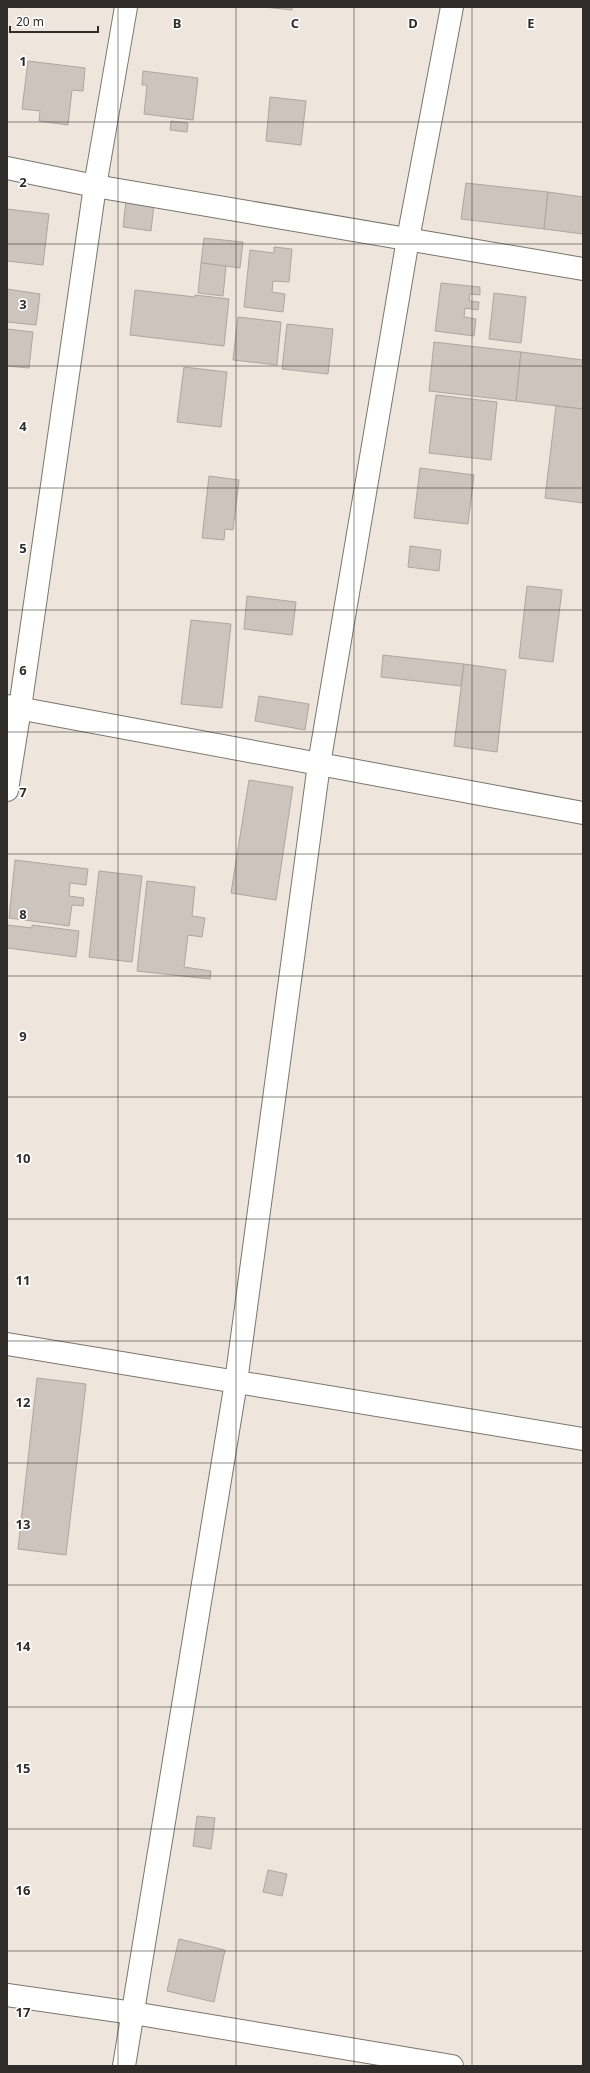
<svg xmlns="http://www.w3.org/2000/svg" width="590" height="2073" viewBox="0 0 590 2073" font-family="'Noto Sans',sans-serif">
<rect width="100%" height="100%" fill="#eee6dd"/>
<g fill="#cdc5bd" stroke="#aea79f">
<path d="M264,7h28v3z"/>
<path d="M28,61l57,7 -2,23 -11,-1 -4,35 -29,-4 1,-10 -18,-2z"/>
<path d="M143,71l55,7 -5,42 -49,-6 3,-29h-5z"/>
<path d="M270,97l36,4 -5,44 -35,-4z"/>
<path d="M171,121l17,2 -1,9 -17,-2z"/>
<path d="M466,183l82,9 -4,37 -83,-10z"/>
<path d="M548,192l35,5v37l-39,-5z"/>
<path d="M126,200l28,4 -3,27 -28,-4z"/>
<path d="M7,209l42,5 -6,51 -36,-4z"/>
<path d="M204,238l39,4 -3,26 -39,-5z"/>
<path d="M274,247l18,2 -3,33 -16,-1 -1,11 13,2 -2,18 -39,-5 6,-57 24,3z"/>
<path d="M201,263l25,3 -3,30 -25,-3z"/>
<path d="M441,283l39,4v8l-10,-1 -1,7 10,1 -1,8 -13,-2 -1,9 12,2 -2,17 -39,-5z"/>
<path d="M7,289l33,5 -4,31 -29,-3z"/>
<path d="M135,290l60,7v-2l34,4 -5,47 -94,-11z"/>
<path d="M494,293l32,4 -5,46 -32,-4z"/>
<path d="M238,317l43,5 -4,43 -44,-5z"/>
<path d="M287,324l46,5 -5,45 -46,-5z"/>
<path d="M7,329l26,3 -4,36 -22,-2z"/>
<path d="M434,342l87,10 -5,49 -87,-10z"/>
<path d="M521,352l62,8v49l-67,-8z"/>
<path d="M184,367l43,5 -6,55 -44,-5z"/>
<path d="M436,395l61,7 -6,58 -62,-7z"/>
<path d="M556,406l27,3v94l-38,-5z"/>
<path d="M420,468l54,7 -6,49 -54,-6z"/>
<path d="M209,476l30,4 -6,50 -8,-1 -1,11 -22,-2z"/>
<path d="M410,546l31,4 -2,21 -31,-4z"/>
<path d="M527,586l35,4 -9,72 -34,-4z"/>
<path d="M247,596l49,6 -4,33 -48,-6z"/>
<path d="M191,620l40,4 -9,84 -41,-4z"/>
<path d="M383,655l81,9 -3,22 -80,-9z"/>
<path d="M464,664l42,6 -9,82 -43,-6z"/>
<path d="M259,696l50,8 -4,26 -50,-9z"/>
<path d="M249,780l44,7 -17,113 -45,-7z"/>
<path d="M15,860l73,9 -2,16 -16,-2 -1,13 15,2 -1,8 -11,-1 -3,21 -60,-8z"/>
<path d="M99,871l43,5 -10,86 -43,-5z"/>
<path d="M147,881l48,6 -3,29 13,2 -3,19 -14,-2 -4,32 27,4 -1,8 -73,-8z"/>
<path d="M7,925l25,3v-3l47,6 -3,26 -69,-9z"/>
<path d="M37,1378l49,6 -20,171 -48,-6z"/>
<path d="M197,1816l18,2 -4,31 -18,-3z"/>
<path d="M268,1870l19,4 -5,22 -19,-4z"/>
<path d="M179,1939l46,11 -11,52 -47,-11z"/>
</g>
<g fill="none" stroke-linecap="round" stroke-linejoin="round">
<defs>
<g id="street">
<path d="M7,168l88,18 488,83"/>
<path d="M7,706l576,107"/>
<path d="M7,790l13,-82 75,-522 31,-179"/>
<path d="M7,1344l576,95"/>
<path d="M7,1995l126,18 319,53"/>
<path d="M124,2066l112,-684 83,-618 89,-525 44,-232"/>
</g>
</defs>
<use href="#street" stroke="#7c756d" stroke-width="24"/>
<use href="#street" stroke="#fff" stroke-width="22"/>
</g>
<path fill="none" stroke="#2f2c29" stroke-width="1" stroke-opacity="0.55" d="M118,7v2059M236,7v2059M354,7v2059M472,7v2059M7,122h576M7,244h576M7,366h576M7,488h576M7,610h576M7,732h576M7,854h576M7,976h576M7,1097h576M7,1219h576M7,1341h576M7,1463h576M7,1585h576M7,1707h576M7,1829h576M7,1951h576"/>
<g font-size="13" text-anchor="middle" font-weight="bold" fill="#2f2c29" stroke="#fff" stroke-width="3.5" stroke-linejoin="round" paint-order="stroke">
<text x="177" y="28">B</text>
<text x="295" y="28">C</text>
<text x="413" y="28">D</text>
<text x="531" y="28">E</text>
<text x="23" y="66">1</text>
<text x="23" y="187">2</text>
<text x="23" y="309">3</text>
<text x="23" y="431">4</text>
<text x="23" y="553">5</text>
<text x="23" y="675">6</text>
<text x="23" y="797">7</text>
<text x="23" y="919">8</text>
<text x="23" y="1041">9</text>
<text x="23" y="1163">10</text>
<text x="23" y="1285">11</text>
<text x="23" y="1407">12</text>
<text x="23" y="1529">13</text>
<text x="23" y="1651">14</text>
<text x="23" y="1773">15</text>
<text x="23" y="1895">16</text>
<text x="23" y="2017">17</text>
</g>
<rect width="590" height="2073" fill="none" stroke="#2f2c29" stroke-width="16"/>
<path d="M10 26v6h88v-6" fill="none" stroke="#2f2c29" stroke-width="2"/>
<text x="16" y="26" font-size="12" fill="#2f2c29" stroke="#ffffff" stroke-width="3" paint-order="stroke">20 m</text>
</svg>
